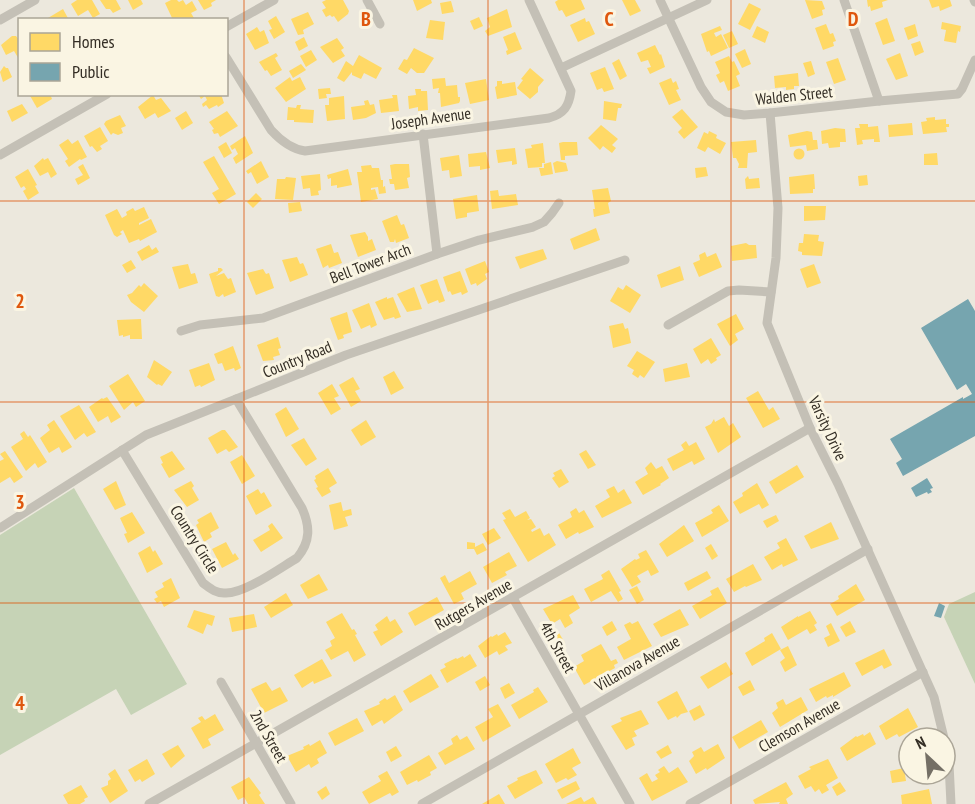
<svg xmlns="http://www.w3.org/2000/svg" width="975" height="804" viewBox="0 0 975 804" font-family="'PT Sans Narrow',sans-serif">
<rect width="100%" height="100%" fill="#ece8dd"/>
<g fill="#c6d3b6">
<path d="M74,488l113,196 -56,31 -15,-26 -116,66v-220z"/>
<path d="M975,592v92l-31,-67 5,-13z"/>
</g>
<g fill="#ffd966">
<path d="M77,0h15l8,14 -7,4 -5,-8 -10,6 -7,-12z"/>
<path d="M100,0h16l5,9 -8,4 -3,-4h-4z"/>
<path d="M128,0h13l2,4 -10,6z"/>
<path d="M171,0h6l2,2 4,-2 3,5 6,-4 5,9 -6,3 3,5 -21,2 -8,-17z"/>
<path d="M198,0h18l-5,3 1,3 -8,4z"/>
<path d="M326,0h17l6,11 -1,3 -10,8 -4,-6 -2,1 -2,-2 -4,2 -4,-7 4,-2 -4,-6z"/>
<path d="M413,0h18l1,3 -15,8z"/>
<path d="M558,0h23l4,9 -19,8 -4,-7 -3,1 -4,-9z"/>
<path d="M622,0h13l6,11 -11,5z"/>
<path d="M805,0l17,1 3,8 -3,1 1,5 -11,4z"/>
<path d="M867,0h21l-6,2 1,5 -12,4 -1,-5 -2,1z"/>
<path d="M929,0h21l2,6 -12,5 -1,-5 -7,2z"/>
<path d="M451,1l3,11 -12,2 -2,-11z"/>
<path d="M749,3l12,6 -11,21 -12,-6z"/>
<path d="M63,9l6,11h-20l-1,-2z"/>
<path d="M507,9l5,18 -24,9 -3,-5 5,-4 -3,-9z"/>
<path d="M308,12l6,12 -11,6 1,4 -6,1 -7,-16z"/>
<path d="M276,16l9,16 -11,7 -5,-9 3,-1 -4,-8z"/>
<path d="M479,17l4,9 -9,4 -4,-9z"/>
<path d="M585,18l1,4 3,-1 6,13 -17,8 -8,-17z"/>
<path d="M887,18l8,23 -12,4 -8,-22z"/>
<path d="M430,20l15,2 -2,18 -17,-2z"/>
<path d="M942,22l19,4 -1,6 -2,-1 -2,12 -12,-2 2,-11 -5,-1z"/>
<path d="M826,24l4,10 3,-1 3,8 -3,1 1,4 -11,4 -8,-22z"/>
<path d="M915,24l3,12 -10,4 -4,-12z"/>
<path d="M720,26l2,4 -8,3 2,4 5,-3 7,14 -17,8 -2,-5 -2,1 -6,-18z"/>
<path d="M757,26l12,6 -4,11 -13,-6z"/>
<path d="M257,27l3,5 4,-2 5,13 -14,7 -9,-16z"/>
<path d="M732,31l6,13 -9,4 -6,-13z"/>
<path d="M515,32l7,17 -15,6 -1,-4 2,-1 -5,-13z"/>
<path d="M12,36h4l4,5v20l-6,-10 -8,4 -5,-10z"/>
<path d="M304,37l4,9 -9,5 -4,-9z"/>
<path d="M337,38l7,10 -3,2 4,6 -12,7 -13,-16z"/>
<path d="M920,41l4,11 -9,4 -4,-12z"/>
<path d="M655,45l5,10 1,-1 4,13 -15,7 -3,-6 4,-1 -3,-7 -7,2 -4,-9z"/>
<path d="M414,48l20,10 -10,15h-7l-6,-5 -4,6 -9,-5 6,-10 3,1z"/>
<path d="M745,49l6,15 -9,4 -7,-14z"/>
<path d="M311,50l6,10 -11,7 -6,-11z"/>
<path d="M276,53l2,3 -3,2 7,12 -11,6 -4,-6 -2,1 -6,-9z"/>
<path d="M900,53l8,23 -12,4 -10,-21z"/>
<path d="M359,55l23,13 -6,11 -12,-6 -3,6 -9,-4v-3l-8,10 -7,-4 9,-17 7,5z"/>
<path d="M729,56l3,6 2,-1 6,13 -4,2 4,10 -12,5 -4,-10 -4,2 -4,-8 4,-2 -5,-11z"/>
<path d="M838,58l8,22 -12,4 -8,-22z"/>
<path d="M619,59l8,17 -7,4 -8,-17z"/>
<path d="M811,61l4,13 -7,3 -5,-14z"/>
<path d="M301,64l5,6 -13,8 -4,-7z"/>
<path d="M4,66l2,2h2l4,9 -9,5 -3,-10z"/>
<path d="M605,67l9,22 -10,3 -2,-4 -5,2 -7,-17z"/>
<path d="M530,68l14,12 -6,7v5l-8,7 -13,-11 6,-8 -2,-1z"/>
<path d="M798,73l1,13h-5v3l-8,1v-3l-11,1 -1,-12z"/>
<path d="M290,77l2,4 8,-4 6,12 -20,13 -11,-14z"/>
<path d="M445,78l1,8 11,-1 1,12h2v4l-1,2 -18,4 -1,-14h-2l1,-5 -6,1 -1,-10z"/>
<path d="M671,78l2,5 3,-2 3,8 -3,1 5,10 -12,5 -10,-22z"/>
<path d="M486,79l3,21 -19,4 -5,-21z"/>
<path d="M497,81h5v3l13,-2 2,13 -20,4 -2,-12 2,-1z"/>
<path d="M330,88l1,6h-5l1,4 -8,1 -1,-10z"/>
<path d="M415,89h6v2h6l1,19 -10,1v-4l-9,2 -1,-13 8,-1z"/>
<path d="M29,94h21l2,5 -15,9z"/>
<path d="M198,94h23l3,9 -6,4 -1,-2 -8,4 -3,-4 -3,2 -1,-3 5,-4 -2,-4 -4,3z"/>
<path d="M153,95l3,5 5,-2 10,13 -13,7 -3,-5 -10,6 -7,-12z"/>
<path d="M392,95h5l2,16 -18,2 -2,-13 14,-2z"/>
<path d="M344,96l1,23 -18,2 -2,-16h4v-7z"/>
<path d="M368,100l2,5 4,-1 2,9 -10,5 -13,2 -2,-13 14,-2 -1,-4z"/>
<path d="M604,101l18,3 -1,4h-3l-2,13 -13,-2z"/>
<path d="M22,104l6,9 -16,9 -5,-11z"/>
<path d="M297,105h4l-1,4 14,1 -1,13 -19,-1v-2h-7l1,-13 8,1z"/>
<path d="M682,109l16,18 -14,12 -6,-7 4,-4 -10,-11z"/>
<path d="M186,111l7,12 -11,7 -7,-12z"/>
<path d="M227,111l11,15 -18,11 -2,-4 -4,1 -2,-4 2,-1 -5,-7z"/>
<path d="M120,115l6,11 -5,2 2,5 -5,2 -5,-2 -2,2 -7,-11 2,-3z"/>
<path d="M935,117v3l11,-1v5h3v3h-3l1,5 -24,2 -2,-12 6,-1 -1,-3z"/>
<path d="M912,123l1,12 -24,2 -1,-12z"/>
<path d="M859,124h9v3l10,-1 2,16h-6v-3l-12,1 1,4 -6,1 -2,-17h5z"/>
<path d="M601,125l17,14 -6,6 4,3 -4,5 -9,-7 -3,4 -12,-12z"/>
<path d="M100,127l8,14 -8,5 2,3 -5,3 -5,-6 -2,1 -6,-11z"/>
<path d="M835,128l10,1 1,13h-6v5l-11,1 -1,-5 -6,1 -1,-13z"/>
<path d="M709,131l8,4 -1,3 10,5 -6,11 -12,-7 -3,5 -8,-4 7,-16 4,2z"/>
<path d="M807,131l5,1 1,8h4l1,9 -11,2 -1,-6 -16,2 -2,-12z"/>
<path d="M245,136l8,17 -17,11 -3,-6 5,-4 -3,-6 -3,2 -2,-4z"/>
<path d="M68,139l4,5 6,-4 9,17 -6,3 -1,-1 -11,8 -4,-6 3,-2 -9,-14z"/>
<path d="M756,140l1,12 -9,1 -1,15h-9l1,-4 -3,-6h-3l-2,-16z"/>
<path d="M226,142l6,11 -8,5 -6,-11z"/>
<path d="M563,142h14l1,13 -13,1v4h-4l-2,-17z"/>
<path d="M543,143l2,20h-3v4l-14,1 -3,-19 7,-1 -1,-3z"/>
<path d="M515,148l2,16 -5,1v-4l-14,2 -2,-13z"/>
<circle cx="799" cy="154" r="5.5"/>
<path d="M486,152l4,16 -10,2v-4l-11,1 -1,-13z"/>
<path d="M937,153l1,12h-14v-11z"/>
<path d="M459,155l3,21 -12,2 -1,-8 -7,1 -2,-13z"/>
<path d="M214,156l22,38 -17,10 -7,-11 7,-4 -16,-27z"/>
<path d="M43,158l1,2 4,-2 9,16 -6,4 -3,-6 -8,4 -6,-10z"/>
<path d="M261,161l8,16 -12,7 -6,-12 -3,2 -2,-3z"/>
<path d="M557,161l9,2 2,8 -13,2 -2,-10z"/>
<path d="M551,162l2,12 -12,2 -2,-8h5v-4z"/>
<path d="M83,164l7,14 -12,7 -3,-6 8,-4 -5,-8z"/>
<path d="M395,164h14l1,13 -3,1 2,10 -14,2 -1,-6h-4l-1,-5h3l-2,-14z"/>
<path d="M371,165l1,3h7l2,12h2v7l2,-1 1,7 -7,1 -1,-7 -7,1v2l4,-1 3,10 -17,3 -4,-30h5l-1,-6z"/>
<path d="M706,167l2,9 -12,2 -1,-10z"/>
<path d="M28,169l9,16 -2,1 4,7 -11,7 -5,-9 3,-2 -2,-3 -3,2 -6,-11z"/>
<path d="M348,169l4,16 -15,3v-3l-6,1v-8l-3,1 -1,-4z"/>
<path d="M320,174l1,16 -3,1 1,4 -8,1 -1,-8 -7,1 -2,-13z"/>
<path d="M814,174l1,15h-2v4l-23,1 -1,-17z"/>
<path d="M867,175l1,10 -9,1 -1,-10z"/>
<path d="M748,176l1,3 10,-1 1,10 -14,1 -1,-10z"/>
<path d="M286,177l10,1 -3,22 -18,-1 2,-20h8z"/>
<path d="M608,188l3,13 -3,2 2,10 -16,4 -1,-8h2l-3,-19z"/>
<path d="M498,190l1,6 17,-2 2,11 -26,4 -2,-18z"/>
<path d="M256,193l6,6 -9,9 -6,-6z"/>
<path d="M477,195l2,16 -12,2v4l-11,2 -3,-20z"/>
<path d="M300,202l2,9 -13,2 -1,-10z"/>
<path d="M804,206h22l-1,14 -21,1z"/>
<path d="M144,207l5,11 -10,5v2l12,-6 6,13 -17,9 -1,-2 -10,4 -6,-13 -3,2 2,2 -5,3 -3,-2 -9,-20 12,-6 5,9 5,-3 -1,-3 7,-4 2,3z"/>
<path d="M397,215l4,10 3,-1 5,14 -13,5 -1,-4 -1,3h-4l-8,-21z"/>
<path d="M596,228l4,12 -26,10 -4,-11z"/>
<path d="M365,232l3,5v4l4,-2 4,11 -18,7 -8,-22z"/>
<path d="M804,234l15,1 -1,6 6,1 -2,14 -20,-1v-3l-4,-1 1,-8h4z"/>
<path d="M746,243l3,2h7l1,13 -25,3 -1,-15z"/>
<path d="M331,244l3,9 4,-1 4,11 -13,5 -1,-3 -5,3 -7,-19z"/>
<path d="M149,245l3,5 4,-3 3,5 -17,9 -5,-9z"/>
<path d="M543,249l4,10 -27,10 -5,-12z"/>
<path d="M705,252l2,5 9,-4 6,14 -23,10 -6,-14 7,-3 -1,-5z"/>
<path d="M297,257l3,7 3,-1 1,2 4,10 -18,7 -8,-22z"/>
<path d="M131,260l5,8 -9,5 -5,-8z"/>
<path d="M485,261l4,11 -4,2 2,5 -10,7 -1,-3 -5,2 -6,-16z"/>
<path d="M188,264l3,10 4,-1 3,10 -19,6 -7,-22z"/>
<path d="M814,264l7,19 -14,5 -7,-19z"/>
<path d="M680,266l4,14 -23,8 -4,-13z"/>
<path d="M218,268h3l2,2 -7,6 8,-3 4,6 3,-1 5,14 -12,5 -1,-3 -4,3 -3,-1 -7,-22 9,-3z"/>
<path d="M263,269l3,5 3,-1 5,15 -18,7 -9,-22z"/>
<path d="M460,271l8,21 -6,3 -1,-3 -9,3 -2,-4 -2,1 -5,-15z"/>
<path d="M437,279l8,22 -6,2 -1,-3 -10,4 -8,-19z"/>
<path d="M144,283l14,13 -14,16 -13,-10 -4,-7 5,-2 7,-8 2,2z"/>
<path d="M626,285l15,10 -11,18 -20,-12 8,-14 5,3z"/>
<path d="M414,287l8,22 -15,3 -10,-18z"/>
<path d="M387,297v2l6,-2 8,20 -6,2 -1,-2 -10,3 -9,-18z"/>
<path d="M369,303l8,22 -6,3 -1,-3 -9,4 -9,-19z"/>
<path d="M347,312l5,20 -9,3 1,3 -6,2 -8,-22z"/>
<path d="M736,314l8,15 -9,5 3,6 -8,6 -13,-22z"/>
<path d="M141,319l1,20h-12v-4l-7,2v-2l-4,1 -2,-16z"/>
<path d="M623,323l2,6 3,-1 3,15 -18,5 -4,-22z"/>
<path d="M278,337l3,11 -3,1 2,6 -7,2 1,3 -11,1 -6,-16z"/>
<path d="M711,338l10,17 -5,3 1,2 -6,4 -3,-5 -7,5 -8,-15z"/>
<path d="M233,346l8,22 -6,3 -1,-3 -9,3 -3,-8 -4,1 -4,-10z"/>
<path d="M637,351l18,11 -11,16 -4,-3 -2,3 -6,-4 2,-4 -7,-4z"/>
<path d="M154,360l18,12 -10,14 -4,-2 -1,1 -10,-8z"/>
<path d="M209,363l6,17 -14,7 -1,-2 -5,2 -6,-17z"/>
<path d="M687,363l3,14 -25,5 -2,-13z"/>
<path d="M394,371l10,17 -13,7 -8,-18z"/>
<path d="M128,374l17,27 -9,6 -3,-5 -9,8 -15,-24z"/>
<path d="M353,377l7,12 -5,2 6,10 -10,6 -12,-22z"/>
<path d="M332,384l7,12 -5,2 7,11 -10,6 -13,-22z"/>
<path d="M758,391l11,19 4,-3 7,12 -17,9 -17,-30z"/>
<path d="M107,397l14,20 -10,6 -3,-7 -10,6 -9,-15 13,-9 1,1z"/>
<path d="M79,405l17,27 -9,5 -3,-4 -9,7 -15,-24z"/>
<path d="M286,407l13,22 -13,8 -11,-23z"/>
<path d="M724,417l5,9 4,-3 8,14 -23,16 -13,-26 6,-3 3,-5 1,3z"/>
<path d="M54,420l18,27 -10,6 -3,-6 -10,6 -9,-15 10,-8 -3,-5z"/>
<path d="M366,420l10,17 -15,9 -10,-16z"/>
<path d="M222,430h3l13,17 -9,5 -3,-3 -9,5 -9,-16z"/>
<path d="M24,431l4,6 2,-2 17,27 -9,6 -3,-5 -9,8 -15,-24 12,-8 -3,-5z"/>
<path d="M304,438l13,21 -11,7 -15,-21z"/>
<path d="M686,441l3,5 7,-4 9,17 -11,6 -2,-4 -19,10 -6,-12 17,-9 -3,-5z"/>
<path d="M586,450l10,15 -8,4 -9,-15z"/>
<path d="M5,451l18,26 -9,6 -4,-6 -10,6v-22l4,-2 -4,-5z"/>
<path d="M172,451l13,18 -16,9 -8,-14 2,-1 -3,-6z"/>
<path d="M242,455l13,21 -13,8 -12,-22z"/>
<path d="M651,462l5,7 6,-3 7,12 -9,6 1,1 -18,10 -8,-13 13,-8 -3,-6z"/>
<path d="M797,465l7,12 -28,17 -7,-12z"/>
<path d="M328,468l9,15 -8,5 2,4 -9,5 -6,-9 2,-1 -4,-7 2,-1 -1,-3z"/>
<path d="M561,469l8,13 -10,6 -7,-10 3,-2 -2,-3z"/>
<path d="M116,481l10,24 -11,5 -12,-21z"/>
<path d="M191,481l3,5 -2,2 7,12 -12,7 -13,-17z"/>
<path d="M757,483l12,22 -7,4 -3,-5 -19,10 -7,-12 10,-6 -1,-3z"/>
<path d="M614,486l4,7 6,-4 8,14 -30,15 -7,-12 15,-9 -4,-7z"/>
<path d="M258,489l3,5 3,-2 8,14 -16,9 -10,-19z"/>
<path d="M341,502l2,9 8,-2 1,6 -7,2 3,9 -14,4 -5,-25z"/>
<path d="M719,505l10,16 -27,16 -7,-14 18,-10 -2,-3z"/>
<path d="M576,508l3,5 5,-3 10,17 -15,7 -1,-2 -12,7 -8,-14 14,-8 -2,-5z"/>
<path d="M510,509l5,8 11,-6 4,7 -3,2 4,-1 5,8 -5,3 1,2 8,-4 4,8 5,-3 7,12 -28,17 -25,-42 3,-1 -4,-6z"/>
<path d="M132,512l13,21 -17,10 -4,-9 3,-1 -7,-15z"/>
<path d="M211,512l8,16 -9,5 2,4 -8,5 -8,-17 3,-2 -2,-3z"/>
<path d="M776,515l3,6 -12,7 -4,-7z"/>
<path d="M831,522l8,17 -28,10 -7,-13z"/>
<path d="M272,523l11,15 -22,14 -8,-12 17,-10 -2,-4z"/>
<path d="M684,525l10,16 -27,16 -8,-13z"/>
<path d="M494,528l7,10 -13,7 -6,-11z"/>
<path d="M786,538l12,22 -15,7 -1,-3 -10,6 -8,-13 16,-9 -3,-5z"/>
<path d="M226,542l7,13 2,-2 4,6 -17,9 -10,-19z"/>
<path d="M467,542l8,1v4l8,-4 4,7 -10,5 -3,-6h-7z"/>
<path d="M711,544l7,12 -6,4 -7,-12z"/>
<path d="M150,546l3,6 2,-2 8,14 -16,9 -9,-20z"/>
<path d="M646,550l13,22 -8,4 -3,-6 -11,6 4,6 -9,5 -11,-18 14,-10 1,1 4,-2 -2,-4z"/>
<path d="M509,552l8,14 -12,6 2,3 -15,8 -9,-16z"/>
<path d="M753,564l9,16 -16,7 -1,-1 -11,6 -8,-13z"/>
<path d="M609,570l12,21 -2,1 4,7 -5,3 -7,-11 -20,11 -7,-13 19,-10 -2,-4z"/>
<path d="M470,571l7,13 -16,9 3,6 -10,5 -14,-26 5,-3 4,8z"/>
<path d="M707,571l4,7 -23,13 -4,-8z"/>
<path d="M319,574l9,16 -20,9 -8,-14z"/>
<path d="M171,578l9,20 -16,9 -3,-6 -4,2 -3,-4 4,-2 -3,-5 9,-5 -2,-4z"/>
<path d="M856,584l9,16 -28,16 -7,-12 9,-5 -1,-3z"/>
<path d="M637,586l7,14 -7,4 -8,-14z"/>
<path d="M718,587l9,16 -27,16 -8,-13 20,-11 -2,-4z"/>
<path d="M286,593l7,12 -22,13 -7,-11z"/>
<path d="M573,595l7,13 -11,7 4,8 -8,5 -5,-9 -8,5 -9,-15z"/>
<path d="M437,597l7,13 -29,16 -7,-13z"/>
<path d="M680,609l9,16 -28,12 -8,-13z"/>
<path d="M194,610l21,6 -3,10 -5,-2 -4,10 -16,-7z"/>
<path d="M810,611l7,12 -3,2 3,5 -7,4 -3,-5 -19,11 -7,-13 17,-11v1z"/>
<path d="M342,613l10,17 2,-1 3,5 -2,1 11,20 -12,7 -6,-11 -17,9 -6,-10 7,-4 -2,-5 5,-3 -9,-16z"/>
<path d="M254,614l3,13 -25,5 -3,-14z"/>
<path d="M387,616l3,6 5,-3 8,13 -22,14 -8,-14 5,-2 -3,-5z"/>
<path d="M612,621l5,9 -10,6 -5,-9z"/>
<path d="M638,621l14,25 -28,14 -7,-13 14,-8 -7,-14 6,-3 2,2z"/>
<path d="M850,621l6,11 -10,5 -6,-10z"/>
<path d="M831,623l9,18 -12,6 -4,-9 6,-3 -4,-9z"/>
<path d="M505,632l7,11 -7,3 3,4 -9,5 -2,-4 -12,7 -7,-12 13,-10 1,1 5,-3 1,2z"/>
<path d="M559,633l6,10 -8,5 -5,-10z"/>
<path d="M772,633l9,16 -29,17 -7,-13 20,-12 -1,-3z"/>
<path d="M601,644l10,17 5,-2 2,4 -4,2 1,3 -31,17 -10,-18 10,-6 -3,-6z"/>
<path d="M788,646l9,19 -12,7 -5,-10 5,-4 -5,-8z"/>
<path d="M884,649l8,16 -8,4 -2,-4 -20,11 -7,-13z"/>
<path d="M470,654l7,12 -30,17 -7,-13 6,-3 -2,-3 12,-6 1,1 6,-3 1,2z"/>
<path d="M322,659l10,17 -18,8 -1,-3 -11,7 -8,-13z"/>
<path d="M726,662l7,12 -25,15 -8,-12z"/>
<path d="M844,672l7,14 -18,11v-2l-6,3 -1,-2 -10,6 -7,-13z"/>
<path d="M431,674l8,13 -29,16 -7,-12z"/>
<path d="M485,676l5,9 -10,6 -5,-9z"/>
<path d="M750,680l5,10 -12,6 -5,-9z"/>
<path d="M266,682l6,9 8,-4 8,14 -24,12 -13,-24z"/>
<path d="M509,683l6,10 -10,6 -5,-11z"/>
<path d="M538,687l10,15 -29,17 -8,-14 23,-13 -1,-2z"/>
<path d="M677,691l11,21 -7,2 -4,4 -1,-2 -8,4 -11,-18z"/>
<path d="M395,695l8,15 -19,14 -2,-4 -10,6 -8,-15 16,-7 -1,-2 6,-4 2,2z"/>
<path d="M801,697l7,13 -28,17 -8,-14 6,-5 -2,-5 7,-4 3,6z"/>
<path d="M498,704l13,22 -28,16 -8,-15 18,-10 -5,-8z"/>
<path d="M700,705l5,10 -11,6 -5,-10z"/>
<path d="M908,708l10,19 -19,10 -2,-3 -11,6 -7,-14z"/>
<path d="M641,710l8,14 -15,7 3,5 -5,2 3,7 -9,5 -15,-24 11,-5 -2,-3z"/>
<path d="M215,714l9,16 -16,9 3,6 -8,4 -12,-21 10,-6 -3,-4 4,-2 3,4z"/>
<path d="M357,718l7,13 -29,15 -7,-13z"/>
<path d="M761,720l7,12 -29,17 -7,-12z"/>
<path d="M870,732l6,12 -29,17 -7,-13 16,-12 1,1 6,-3 1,2z"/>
<path d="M457,735l3,5 7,-4 8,13 -30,16 -7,-12 15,-9 -2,-5z"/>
<path d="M320,740l7,13 -10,6 2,4 -8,5 -2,-4 -13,8 -9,-16 17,-7 -1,-2 6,-3 1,2z"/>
<path d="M718,744l7,14 -18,12 -1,-2 -10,6 -7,-13 5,-5 -2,-4 9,-5 3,5z"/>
<path d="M178,745l7,11 -14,12 -9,-14z"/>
<path d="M668,745l4,8 -11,6 -5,-7z"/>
<path d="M396,746l6,10 -11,6 -5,-10z"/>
<path d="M573,748l8,15 -9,5 5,7 -9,5 -2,-2 -10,5 -11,-19z"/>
<path d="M429,755l8,13 -7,4 1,3 -13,7 -1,-2 -10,5 -7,-13z"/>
<path d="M147,759l8,15 -13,8 -2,-3 -5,3 -7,-12z"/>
<path d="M828,759l10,19 -12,7 3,5 -7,4 -3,-5 -4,3 -4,-6 -6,3 -7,-13 13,-7 -2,-2z"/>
<path d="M664,766l5,7 9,-6 10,15 -36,19 -13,-23 8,-5 5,9 6,-3 -3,-4 5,-3 -2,-2z"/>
<path d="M904,768l2,13 -14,2 -2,-12z"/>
<path d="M115,769l13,22 -18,12 -9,-15 7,-3v-4l3,-2 -3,-5z"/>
<path d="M536,770l7,13 -28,16 -8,-13 11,-6 -1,-2z"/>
<path d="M387,771l12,21 -7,4 -2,-3 -21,11 -7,-12 19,-11 -3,-5z"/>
<path d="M249,777l12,16 -2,2 6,9h-17l-4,-7 -6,3 -7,-13z"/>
<path d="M576,781l4,8 -18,10 -5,-9z"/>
<path d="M786,782l7,12 -7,5 2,5h-9l1,-2 -25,2 -2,-4z"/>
<path d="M840,782l6,9 -9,5 -5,-9z"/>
<path d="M81,785l7,12 -4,2 1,2 -5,3h-12l-5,-9z"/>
<path d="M326,786l4,8 -8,6 -5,-8z"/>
<path d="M929,789l3,15h-30l-1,-9z"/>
<path d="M499,794l6,10h-23z"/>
<path d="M581,797l3,5 9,-5 4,7h-31z"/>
</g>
<g fill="#76a5af">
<path d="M968,299l7,12v125l-72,40 -7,-13 6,-4 -12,-20 73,-42v2l9,-5 -6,-10 -9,6 -36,-62z"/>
<path d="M927,478l6,10 -3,1 2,3 -4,2 -1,-2 -11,5 -5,-9z"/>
<path d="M939,603l6,3 -4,12 -7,-2z"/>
</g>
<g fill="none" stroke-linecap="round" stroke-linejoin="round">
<g stroke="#c4c0b6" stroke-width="9">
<path d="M367,0l13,24"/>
<path d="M660,0l41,87 10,15 15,10 18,3 26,-2 109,-12 79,-7 4,-5 13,-29"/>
<path d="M844,0l35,101"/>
<path d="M974,0l1,2"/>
<path d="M0,20l35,-20"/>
<path d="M226,27l48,-27"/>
<path d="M226,57l45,73c10,11 20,19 34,21l244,-33c15,-4 20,-12 22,-27l-42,-91"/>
<path d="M561,68l146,-68"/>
<path d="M770,113l8,95 -2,50 -9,65 43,105 28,56 96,213 10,41"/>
<path d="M423,134l14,120"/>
<path d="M0,155l107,-61"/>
<path d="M668,325l60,-34 11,-1 32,2"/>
<path d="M181,331l19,-6 63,-7 174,-64 42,-14 54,-13 11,-5 8,-9 7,-10"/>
<path d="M122,450l81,133c7,5 12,10 21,10 19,2 56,-25 73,-35 14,-17 13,-32 5,-50l-66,-109"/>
<path d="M0,528l146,-93 200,-80 279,-95"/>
<path d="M513,598l117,206"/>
<path d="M221,682l70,122"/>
<path d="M945,742l4,22 2,40"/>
<path d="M149,804l661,-376"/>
<path d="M422,804l446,-255"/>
<path d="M690,804l233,-132"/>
</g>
</g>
<path fill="none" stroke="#df570d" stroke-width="1.5" stroke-opacity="0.55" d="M244,0v804M488,0v804M731,0v804M0,201h975M0,402h975M0,603h975"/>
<g text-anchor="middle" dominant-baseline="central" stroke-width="6" stroke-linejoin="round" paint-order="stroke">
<g font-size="16" fill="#342e25" stroke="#faf5e3">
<text transform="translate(794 95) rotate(-6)">Walden Street</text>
<text transform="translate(431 118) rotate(-8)">Joseph Avenue</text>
<text transform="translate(370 263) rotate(-21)">Bell Tower Arch</text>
<text transform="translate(297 359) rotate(-22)">Country Road</text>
<text transform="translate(828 428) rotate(65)">Varsity Drive</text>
<text transform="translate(195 539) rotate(58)">Country Circle</text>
<text transform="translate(473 604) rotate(-30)">Rutgers Avenue</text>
<text transform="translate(558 647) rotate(61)">4th Street</text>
<text transform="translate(637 663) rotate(-30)">Villanova Avenue</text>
<text transform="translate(799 725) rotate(-30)">Clemson Avenue</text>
<text transform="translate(269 736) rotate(60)">2nd Street</text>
</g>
</g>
<g font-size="20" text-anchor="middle" font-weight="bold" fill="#df570d" stroke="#faf5e3" stroke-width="6" stroke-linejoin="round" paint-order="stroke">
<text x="366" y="26">B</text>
<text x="609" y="26">C</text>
<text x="853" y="26">D</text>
<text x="20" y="308">2</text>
<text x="20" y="509">3</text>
<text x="20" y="710">4</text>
</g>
<rect x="18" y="18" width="210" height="78" fill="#faf5e3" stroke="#aba597" stroke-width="1.5"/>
<rect x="30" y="33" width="30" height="18" fill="#ffd966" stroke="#aba597" stroke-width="1.5"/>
<text x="72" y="48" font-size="18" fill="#342e25">Homes</text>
<rect x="30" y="63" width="30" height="18" fill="#76a5af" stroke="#aba597" stroke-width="1.5"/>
<text x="72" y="78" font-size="18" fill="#342e25">Public</text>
<g transform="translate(927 756) rotate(334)"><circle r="28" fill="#faf5e3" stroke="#aba597" stroke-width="1.5"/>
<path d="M0-4.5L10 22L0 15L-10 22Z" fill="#746f65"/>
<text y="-9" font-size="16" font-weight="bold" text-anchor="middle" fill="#342e25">N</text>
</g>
</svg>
